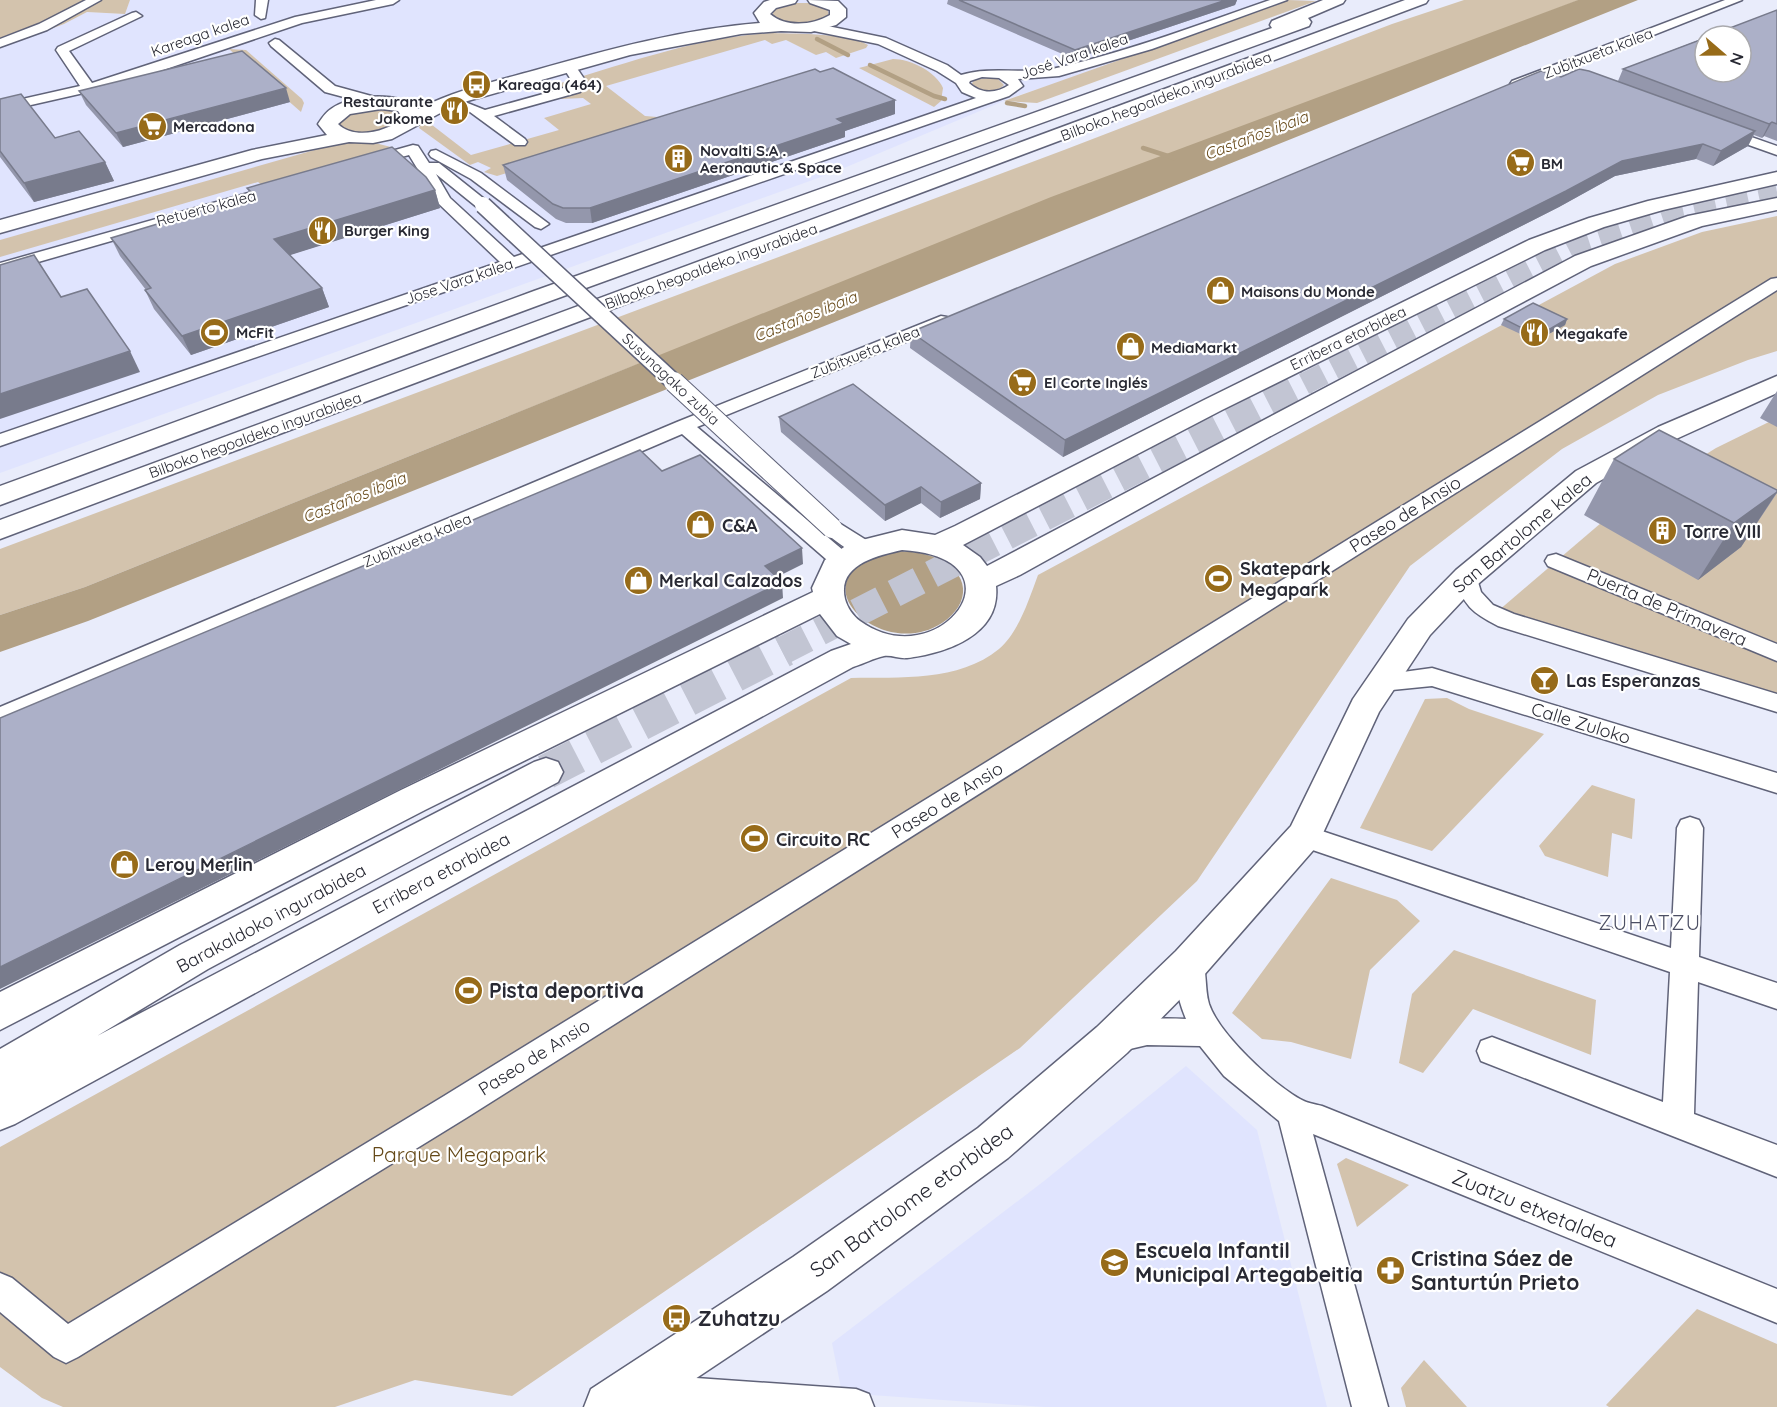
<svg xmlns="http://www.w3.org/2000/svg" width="1777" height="1407" viewBox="0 0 1777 1407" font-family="Quicksand,sans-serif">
<rect width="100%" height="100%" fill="#e9ecfb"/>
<g fill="#e0e4fe">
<path d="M130,0h1176l-295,98 -179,75 -832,300v-425l64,-24 23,-12 38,2z"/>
<path d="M1186,1066l71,64 70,277h-282l-203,-14 -10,-50 212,-162z"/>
</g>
<g fill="#d3c3ad">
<path d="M0,0h130l-5,14 -38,-2 -23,12 -64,24z"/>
<path d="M1288,0l28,1 -279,102 -33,-2z"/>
<path d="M1464,0h115l-951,368 -543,219 -85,28v-66l1064,-399 328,-126z"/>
<path d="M795,3h19l13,5 2,7c-14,14 -40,10 -56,2v-7z"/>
<path d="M773,33c24,1 77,0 95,12l-2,3 -30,10 -10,-6 -10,3 -30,-15 -14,4 -7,-4 -159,46 39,30 37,3 -185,57 -13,-4 7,-4 -13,-6 -8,3 -51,-37 4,-10 48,37 88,-25 -15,-12 47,-14 -8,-6 -22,1 -17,-11c76,-22 150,-51 229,-55z"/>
<path d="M229,49l17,1 56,49 2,4 -3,9z"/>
<path d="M893,59c18,0 43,13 50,29l-2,13 -7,6 -75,-39z"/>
<path d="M988,78l10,1 6,6c-9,9 -24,7 -33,0l3,-5z"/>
<path d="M368,108l29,1 8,7 -2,5c-17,8 -47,22 -63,4v-4l10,-8z"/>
<path d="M339,143h36l16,4 -129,38 -4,-3 -258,75v-17z"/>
<path d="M1777,216v135l-29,9 -90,35 -96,54 -152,117 -213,315 -177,167 -508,348 -97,-16 -80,27h-272l-21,-9 -42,-31v-220l851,-469c48,-1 108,4 148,-29 20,-17 30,-50 39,-74l577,-311 87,-32z"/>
<path d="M1777,418v276l-258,-73 -21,-10 117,-100 101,-63z"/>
<path d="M1447,698l22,11 75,25 -112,117 -72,-23 65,-129z"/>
<path d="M1592,785l43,14 -3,40 -20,-6 -4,44 -63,-21 -6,-10z"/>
<path d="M1331,878l66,22 23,21 -50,49 -19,89 -60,-17 -29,-3 -30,-26z"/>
<path d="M1454,950l142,50 -5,55 -118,-46 -50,64 -24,-10 13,-69z"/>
<path d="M1346,1158l63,27 -52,42 -20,-63z"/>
<path d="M1697,1309l80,35v63h-168l-3,-2z"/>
<path d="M1424,1360l43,47h-61l-5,-19z"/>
</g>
<g fill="#b2a084">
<path d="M1578,0h60l-1550,621 -88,31v-37l85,-28 966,-390z"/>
<path d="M900,551c12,1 25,2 36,7 34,14 36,45 6,65 -64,42 -157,-53 -42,-72z"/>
</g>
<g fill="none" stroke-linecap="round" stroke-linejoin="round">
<g stroke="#b2a084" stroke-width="4.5">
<path d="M817,39l31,16"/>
<path d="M870,65l64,31 11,3"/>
<path d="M1007,103l18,3"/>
<path d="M1143,148l31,10"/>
</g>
<path stroke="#c2c5d3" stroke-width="22" stroke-dasharray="22 11" stroke-linecap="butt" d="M1304,384l267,-137 93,-31 113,-24"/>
<path stroke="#c2c5d3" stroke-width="28" stroke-dasharray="28 14" stroke-linecap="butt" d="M782,651l525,-269"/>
<path stroke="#c2c5d3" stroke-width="35" stroke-dasharray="35 18" stroke-linecap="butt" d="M546,772l239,-123"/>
<defs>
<g id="street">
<path d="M86,0h15l-54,30 -47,17v-8l39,-15z"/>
<path d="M256,0h12l-3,18 -4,1 -6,-4z"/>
<path d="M376,0h23l-6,4 -91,19 -183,62 -119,27v-8l80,-18 -24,-36 2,-3 74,-34 4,-1 6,4 -73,35 23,32 203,-66z"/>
<path d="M1270,0h17l-135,49 -93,27 -41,3 5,7 -14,10 -1009,350v-12l500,-172 -61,-58 -30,-49 -41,11 -5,-1 -2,-3 2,-3 50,-14 5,1 11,17h10l49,39 3,3 -3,3h-10l-42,-34 14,24 64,59 462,-159 -14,-6 -6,-9 -19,-12 -59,-27 -69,-14v-6l4,-1 73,15 61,27 14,10c33,-10 66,1 100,-8 71,-17 140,-43 209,-67zM982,77l17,1 10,7c-13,9 -28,9 -40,-2l1,-2z"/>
<path d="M1725,0h17l-220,87h-10l-2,-3 2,-3z"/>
<path d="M275,39l4,1 56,46 51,14 2,3 -7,4 -56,-15 -54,-46 -2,-3z"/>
<path d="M569,63l5,1 13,19 -7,9 -86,24 31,23 2,3 -2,3h-10l-45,-33 -25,-9 -2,-3 7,-4 35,14 76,-21 12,-6 -10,-16z"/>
<path d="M1720,126l57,20v9l-62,-22 -2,-3z"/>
<path d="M436,150l45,23 68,51 -8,5 -6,-2 -64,-48 -40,-22 -2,-3 2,-3z"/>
<path d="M280,184l5,1 2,3 -2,3 -285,82v-10z"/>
<path d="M1777,278v12l-1311,828 -388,239 -12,6 -12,-6 -54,-45v-39l12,5 56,46 376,-228 1327,-817z"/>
<path d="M941,316l6,1 3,4 -3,4 -250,102 153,129 3,5 -3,5 -8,2 -8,-2 -152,-132 -682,292v-19l677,-285z"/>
<path d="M832,521l7,2 32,20 3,5 -3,5c-17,5 -33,-11 -46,-20l-3,-5 3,-5z"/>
<path d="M1556,554l221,90v17l-229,-95 -3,-5 3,-5z"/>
<path d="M1467,570l8,2 6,20 12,13 21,9 263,80v18l-279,-86c-25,-13 -36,-21 -42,-49l3,-5z"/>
<path d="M1432,668l345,105v20l-345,-107 -50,5 -8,-3 -4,-6 4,-6z"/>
<path d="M1690,817l9,3 4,8 -4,129 78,26v26l-79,-27 -4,132 83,31v32l-296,-116 -4,-10 4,-10 11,-4 171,65 7,-130 -375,-128 -4,-8 4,-8 9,-3 367,123 6,-120 4,-8z"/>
<path d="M1190,950l10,4c8,16 4,33 9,50 10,30 63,79 91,95 6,4 15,5 22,7l455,183v34l-464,-189 75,273h-36l-73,-286 -55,-45 -24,-30 -53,-1 -30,7 -11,-4 -4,-10 4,-10c27,-10 52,-10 80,-9 -8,-19 -15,-46 -6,-65z"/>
<path d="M639,1374l217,15 13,5 5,13h-242l-6,-2 -5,-13 5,-13z"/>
</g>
<g id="secondary">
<path d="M1777,172v12l-114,26 -59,17 -59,23 -323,160 -259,135 17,12 7,9 588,-310 113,-40 89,-18v12l-75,16 -111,40 -324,172 -247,137 -24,11c5,49 -50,67 -89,72 -7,1 -15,-3 -23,-2 -10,2 -21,8 -31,11l-838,457 -15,6v-81l180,-104 354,-183 12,-4 12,4 5,10 -5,10 -350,187 -111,67 734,-385 20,-7 -14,-8 -17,-22 -395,196 -425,220v-38l401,-202 412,-198 -1,-4 13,-28 25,-17 52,-13 33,5 20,-9 249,-126 325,-160 60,-22 59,-17zM902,550c128,8 37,128 -42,71 -7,-5 -13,-14 -15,-22 -8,-34 31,-43 57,-49z"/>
<path d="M1777,376v17l-101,46 -80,44 -118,101 -48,51 -51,77 -62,134 -113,129 -77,78 -119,105 -181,133 -174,116h-69l7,-18 202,-132 185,-129 119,-101 79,-76 115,-125 62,-127 55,-80 48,-49 120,-99 82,-44z"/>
</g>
<path id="primary" d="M770,0h27l-2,3 -19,5 -6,6c16,14 43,11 60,1v-5l-20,-7 -2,-3 30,1 8,8v8l-10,8 -25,7 -30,-1 -40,3 -111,21 -173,49 -65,35 -19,4 -24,-1 -87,17 -262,74v-13l252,-70 75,-15 -9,-11c4,-6 7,-11 13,-15 21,-15 67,-18 87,0 38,-19 78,-28 118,-39 73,-21 148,-41 224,-47l-6,-10 10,-11zM381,109l17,2 5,7c-16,14 -49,22 -65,6l12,-10z"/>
<g id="highway">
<path d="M1323,0h22l-2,3 -35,15 3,4 -2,4 -759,275 -550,204v-19l534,-195 738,-263 -2,-3 2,-4z"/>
<path d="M1405,0h23l-2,3 -1426,536v-19z"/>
</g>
</defs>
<use href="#street" stroke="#606379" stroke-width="3"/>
<use href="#secondary" stroke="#606379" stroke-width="3"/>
<use href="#primary" stroke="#606379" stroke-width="3"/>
<use href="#highway" stroke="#606379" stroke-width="3"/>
<use href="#street" fill="#fff" fill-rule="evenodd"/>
<use href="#secondary" fill="#fff" fill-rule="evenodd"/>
<use href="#primary" fill="#fff" fill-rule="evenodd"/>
<use href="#highway" fill="#fff" fill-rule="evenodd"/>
<defs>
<path id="street-bridge-far1" d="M483,205l193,179"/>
<path id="street-bridge" d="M674,382l158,146"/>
</defs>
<use href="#street-bridge-far1" stroke="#606379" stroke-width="19" stroke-linecap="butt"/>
<use href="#street-bridge" stroke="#606379" stroke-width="22" stroke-linecap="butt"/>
<use href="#street-bridge-far1" stroke="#fff" stroke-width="16"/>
<use href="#street-bridge" stroke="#fff" stroke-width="20"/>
</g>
<g fill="#9497ac">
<path d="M948,0h289l-2,5 -161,54 -127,-55z"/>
<path d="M1777,10v131l-13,-5 -2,2 -8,-3 -6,11 -35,20 -17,-7 -81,17 -56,31 -496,250 -153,-109 1,-16 650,-255 57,4 5,-12z"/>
<path d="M79,91l211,11 -167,45 -37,-42z"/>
<path d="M0,99l55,39 50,24 9,19 -80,21 -34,-45z"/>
<path d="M895,114l-50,17v6l-253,86h-26l-10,-4 -49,-39 -4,-15z"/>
<path d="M247,188l188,2 5,18 -151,47 33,33 7,19 -138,48 -37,-46 -9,-19h1l-26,-34 -9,-18 140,-42z"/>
<path d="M1504,319h63l-2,6 -29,16 -35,-16z"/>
<path d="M1777,391v36l-17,-9z"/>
<path d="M779,417l202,66 -1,16 -40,19 -19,-15 -36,18 -104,-89z"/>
<path d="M1614,459l163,31v3l-36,54 -43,33 -114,-65z"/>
</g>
<g fill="#787b8c">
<path d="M1226,0h11l-2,5 -161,54 1,-9z"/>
<path d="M286,88l4,14 -167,45 -7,-14z"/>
<path d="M895,100v14l-50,17v6l-253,86 -2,-15 247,-89z"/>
<path d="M1772,122l-8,14 -2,2 7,-14z"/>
<path d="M1755,131l-7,15 -35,20 8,-15z"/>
<path d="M1703,144l-7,15 -81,17 -56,31 -496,250 2,-17 557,-279z"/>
<path d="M105,162l9,19 -80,21 -10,-19z"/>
<path d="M435,190l5,18 -159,50 -7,-19z"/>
<path d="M322,288l7,19 -138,48 -9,-19z"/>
<path d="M1567,319l-2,6 -29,16 2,-5z"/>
<path d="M130,351l10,21 -140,47v-25z"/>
<path d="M981,483l-1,16 -40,19 1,-16z"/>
<path d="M921,487v16l-36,18v-16z"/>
<path d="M1777,492l-36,55 -43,33 36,-57z"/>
<path d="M802,548l1,16 -36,18 -2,-16z"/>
<path d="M782,582l1,16 -783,391v-22z"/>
</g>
<g fill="#acb0c8" stroke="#787b8c" stroke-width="1.5">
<path d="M959,0h267l-151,50z"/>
<path d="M1777,10v114l-5,-2 -3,2 -146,-55 82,-31v34h36v-36h-32z"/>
<path d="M242,51l44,37 -170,45 -37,-42z"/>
<path d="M833,68l62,32 -58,19 7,4 -254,85h-27l-10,-4 -50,-39 312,-96 5,3z"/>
<path d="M1579,69l10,2 166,60 -34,20 -18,-7 -81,17 -56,30 -501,249 -154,-108 630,-261 20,6z"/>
<path d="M21,94l34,44 24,-7 26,31 -81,21 -24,-32v-52z"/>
<path d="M392,147l34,30 9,13 -161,49 48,49 -140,48 -37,-46 6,-2 -40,-50 143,-43 -7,-7z"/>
<path d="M34,255l27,42 26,-8 43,62 -130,43v-129z"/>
<path d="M1533,303l34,16 -29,17 -34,-17z"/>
<path d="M853,384l128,99 -40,19 -20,-15 -36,18 -106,-88z"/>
<path d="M1659,430l118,60v2l-43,31 -120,-64z"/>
<path d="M640,450l22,21 38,-16 102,93 -37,18 17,16 -782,385v-249z"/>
</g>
<defs>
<symbol id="bus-disc" viewBox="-11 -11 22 22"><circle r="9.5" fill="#976b19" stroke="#fff"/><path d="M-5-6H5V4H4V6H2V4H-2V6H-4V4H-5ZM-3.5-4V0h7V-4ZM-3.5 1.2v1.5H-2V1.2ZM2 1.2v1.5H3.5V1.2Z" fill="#fff"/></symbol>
<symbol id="restaurant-disc" viewBox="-11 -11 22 22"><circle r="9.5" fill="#976b19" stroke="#fff"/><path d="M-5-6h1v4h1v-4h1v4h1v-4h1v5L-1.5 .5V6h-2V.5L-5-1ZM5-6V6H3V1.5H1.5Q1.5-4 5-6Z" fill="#fff"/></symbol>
<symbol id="supermarket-disc" viewBox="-11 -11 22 22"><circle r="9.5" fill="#976b19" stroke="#fff"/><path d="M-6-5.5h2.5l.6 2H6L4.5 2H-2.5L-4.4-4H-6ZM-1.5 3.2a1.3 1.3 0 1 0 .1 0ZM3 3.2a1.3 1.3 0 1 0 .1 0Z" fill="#fff"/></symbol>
<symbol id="building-disc" viewBox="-11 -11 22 22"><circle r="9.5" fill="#976b19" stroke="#fff"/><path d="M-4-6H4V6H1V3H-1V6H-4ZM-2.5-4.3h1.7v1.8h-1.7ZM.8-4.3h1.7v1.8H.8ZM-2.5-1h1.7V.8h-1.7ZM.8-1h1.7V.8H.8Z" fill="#fff"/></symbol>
<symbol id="shop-disc" viewBox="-11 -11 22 22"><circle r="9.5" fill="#976b19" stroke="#fff"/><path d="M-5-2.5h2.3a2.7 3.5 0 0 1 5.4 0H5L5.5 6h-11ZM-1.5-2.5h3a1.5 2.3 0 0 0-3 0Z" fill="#fff"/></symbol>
<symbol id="stadium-disc" viewBox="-11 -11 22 22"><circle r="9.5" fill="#976b19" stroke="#fff"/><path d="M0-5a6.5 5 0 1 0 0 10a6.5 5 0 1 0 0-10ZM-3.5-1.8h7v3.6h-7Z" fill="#fff"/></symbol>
<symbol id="bar-disc" viewBox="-11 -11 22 22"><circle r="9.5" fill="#976b19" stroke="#fff"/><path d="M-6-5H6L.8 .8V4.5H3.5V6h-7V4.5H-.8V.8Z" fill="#fff"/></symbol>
<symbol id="school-disc" viewBox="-11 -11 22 22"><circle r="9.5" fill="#976b19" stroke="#fff"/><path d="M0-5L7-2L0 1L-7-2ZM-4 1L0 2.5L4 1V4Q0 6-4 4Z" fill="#fff"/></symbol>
<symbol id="pharmacy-disc" viewBox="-11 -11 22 22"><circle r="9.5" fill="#976b19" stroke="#fff"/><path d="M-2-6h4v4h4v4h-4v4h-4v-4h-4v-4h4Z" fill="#fff"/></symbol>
</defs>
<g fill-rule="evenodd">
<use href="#bus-disc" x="460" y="68" width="33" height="33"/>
<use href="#restaurant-disc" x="438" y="94" width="33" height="33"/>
<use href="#supermarket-disc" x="136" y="110" width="33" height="33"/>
<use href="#building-disc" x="662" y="142" width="33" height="33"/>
<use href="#supermarket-disc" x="1504" y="146" width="33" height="33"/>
<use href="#restaurant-disc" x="306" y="214" width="33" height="33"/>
<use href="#shop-disc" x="1204" y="274" width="33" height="33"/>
<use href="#stadium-disc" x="198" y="316" width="33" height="33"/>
<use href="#restaurant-disc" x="1518" y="316" width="33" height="33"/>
<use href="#shop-disc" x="1114" y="330" width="33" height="33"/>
<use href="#supermarket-disc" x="1006" y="366" width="33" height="33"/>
<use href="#shop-disc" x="684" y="508" width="33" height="33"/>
<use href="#building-disc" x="1646" y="514" width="33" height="33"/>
<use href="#stadium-disc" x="1202" y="562" width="33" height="33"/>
<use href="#shop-disc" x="622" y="564" width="33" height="33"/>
<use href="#bar-disc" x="1528" y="664" width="33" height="33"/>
<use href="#stadium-disc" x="738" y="822" width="33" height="33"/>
<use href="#shop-disc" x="108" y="848" width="33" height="33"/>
<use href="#stadium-disc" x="452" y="974" width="33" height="33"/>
<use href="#school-disc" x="1098" y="1246" width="33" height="33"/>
<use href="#pharmacy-disc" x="1374" y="1254" width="33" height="33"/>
<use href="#bus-disc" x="660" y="1302" width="33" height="33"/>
</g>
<g text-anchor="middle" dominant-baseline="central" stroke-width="4.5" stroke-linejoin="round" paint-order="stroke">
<g font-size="15" fill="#282933" stroke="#fff">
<text transform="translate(200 35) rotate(-19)">Kareaga kalea</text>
<text transform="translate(1598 53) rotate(-21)">Zubitxueta kalea</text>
<text transform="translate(1074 56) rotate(-19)">José Vara kalea</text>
<text transform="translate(1166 96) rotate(-21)">Bilboko hegoaldeko ingurabidea</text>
<text transform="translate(206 208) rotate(-15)">Retuerto kalea</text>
<text transform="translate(711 266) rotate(-20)">Bilboko hegoaldeko ingurabidea</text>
<text transform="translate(459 281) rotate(-19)">Jose Vara kalea</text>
<text transform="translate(1348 338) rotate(-26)">Erribera etorbidea</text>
<text transform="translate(865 352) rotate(-22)">Zubitxueta kalea</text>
<text transform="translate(671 379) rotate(43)">Susunagako zubia</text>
<text transform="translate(255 435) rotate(-20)">Bilboko hegoaldeko ingurabidea</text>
<text transform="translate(417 540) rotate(-23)">Zubitxueta kalea</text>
</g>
<g font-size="15" font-weight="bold" fill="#282933" stroke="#fff" text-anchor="start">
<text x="498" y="84">Kareaga (464)</text>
<text x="433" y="101" text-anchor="end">Restaurante<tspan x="433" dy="17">Jakome</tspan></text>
<text x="173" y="126">Mercadona</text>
<text x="700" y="150">Novalti S.A .<tspan x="700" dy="17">Aeronautic &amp; Space</tspan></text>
<text x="1541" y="163">BM</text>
<text x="344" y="230">Burger King</text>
<text x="1241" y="291">Maisons du Monde</text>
<text x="236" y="332">McFit</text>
<text x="1555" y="333">Megakafe</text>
<text x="1151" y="347">MediaMarkt</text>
<text x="1044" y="382">El Corte Inglés</text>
</g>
<g font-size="16" font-style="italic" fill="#6a4d1d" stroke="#fff">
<text transform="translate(1256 135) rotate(-21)">Castaños ibaia</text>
<text transform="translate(805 316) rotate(-22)">Castaños ibaia</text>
<text transform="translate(354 497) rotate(-22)">Castaños ibaia</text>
</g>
<g font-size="18" fill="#282933" stroke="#fff">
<text transform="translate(1405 514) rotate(-32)">Paseo de Ansio</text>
<text transform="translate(1522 533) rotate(-40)">San Bartolome kalea</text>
<text transform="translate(1667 607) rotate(23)">Puerta de Primavera</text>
<text transform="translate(1581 723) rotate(17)">Calle Zuloko</text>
<text transform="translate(947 800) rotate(-32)">Paseo de Ansio</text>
<text transform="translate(441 873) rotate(-28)">Erribera etorbidea</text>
<text transform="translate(271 918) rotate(-28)">Barakaldoko ingurabidea</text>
<text transform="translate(534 1057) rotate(-32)">Paseo de Ansio</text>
</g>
<g font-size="18" font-weight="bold" fill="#282933" stroke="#fff" text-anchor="start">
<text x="722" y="525">C&amp;A</text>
<text x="1683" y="531">Torre VIII</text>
<text x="1240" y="568">Skatepark<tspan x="1240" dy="21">Megapark</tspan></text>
<text x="659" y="580">Merkal Calzados</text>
<text x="1566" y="680">Las Esperanzas</text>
<text x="776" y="839">Circuito RC</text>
<text x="145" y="864">Leroy Merlin</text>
</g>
<g font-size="20" letter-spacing="1.5" fill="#4c4f64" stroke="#fff">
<text x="1650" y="922">ZUHATZU</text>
</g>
<g font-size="21" font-weight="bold" fill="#282933" stroke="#fff" text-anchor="start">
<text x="489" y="990">Pista deportiva</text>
<text x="1135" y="1250">Escuela Infantil<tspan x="1135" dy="24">Municipal Artegabeitia</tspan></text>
<text x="1411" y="1258">Cristina Sáez de<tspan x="1411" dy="24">Santurtún Prieto</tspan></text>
<text x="698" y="1318">Zuhatzu</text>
</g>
<g font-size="21" fill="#654918" stroke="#fff">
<text x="459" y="1154">Parque Megapark</text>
</g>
<g font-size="21" fill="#282933" stroke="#fff">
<text transform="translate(911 1200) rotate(-36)">San Bartolome etorbidea</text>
<text transform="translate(1535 1208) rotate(22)">Zuatzu etxetaldea</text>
</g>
</g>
<g transform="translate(1723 54) rotate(110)"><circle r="28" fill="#ffffff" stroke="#a9a9ad" stroke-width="1.5"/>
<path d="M0-4.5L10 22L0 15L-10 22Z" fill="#976b19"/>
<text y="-9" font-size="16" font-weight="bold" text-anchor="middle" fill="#282933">N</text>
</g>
</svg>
